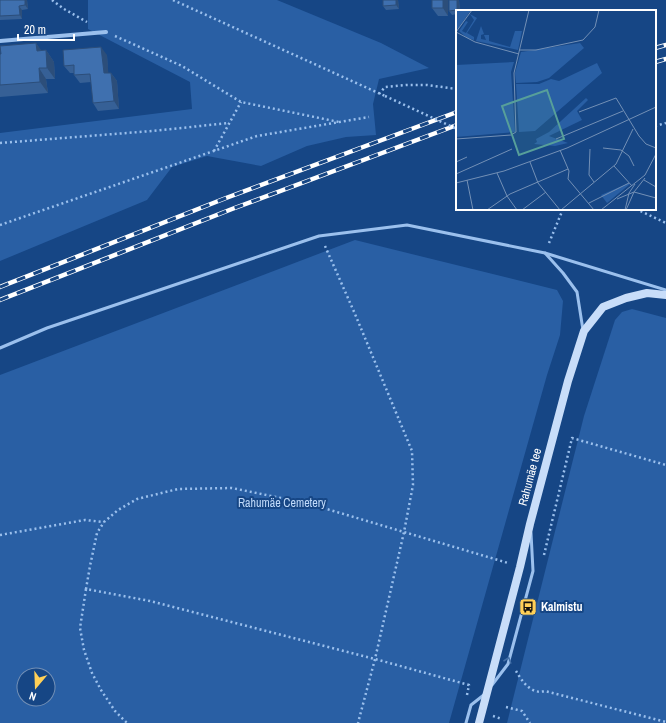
<svg xmlns="http://www.w3.org/2000/svg" width="666" height="723" viewBox="0 0 666 723" font-family="'Archivo Narrow',sans-serif">
<rect width="100%" height="100%" fill="#164685"/>
<g fill="#295fa4" fill-rule="evenodd">
<path d="M88,0h189l104,43 48,25 -50,11 -6,25 3,31 -30,2 -39,9 -46,20 -54,-10 -35,11 -25,33 -147,61v-128l192,-24 -2,-27 -102,-53z"/>
<path d="M355,240l202,50 6,11 -3,34 -13,40 -98,348h-449v-348zM24,675h24v24h-24z"/>
<path d="M632,309l34,9v405h-159l77,-307 31,-96 7,-8z"/>
</g>
<g fill="none" stroke-linecap="round" stroke-linejoin="round">
<g stroke="#9bc0ed" stroke-width="2.5" stroke-dasharray="2 3" stroke-linecap="butt">
<path d="M52,0l12,9 23,13"/>
<path d="M173,0l212,96"/>
<path d="M115,36l67,30 59,36 98,20"/>
<path d="M379,94l6,-7 21,-2h21l30,4"/>
<path d="M655,126l11,-3"/>
<path d="M0,143l152,-12 77,-8"/>
<path d="M214,151l27,-49"/>
<path d="M636,209l30,14"/>
<path d="M0,225l257,-89 112,-19"/>
<path d="M549,243l14,-34"/>
<path d="M325,246l30,68 57,137 1,34 -9,47 -29,127 -17,64"/>
<path d="M0,535l85,-15 19,2"/>
<path d="M544,555l28,-117 94,27"/>
<path d="M86,589l-6,39 4,22 8,23 9,17 14,21 12,12"/>
<path d="M516,671c6,10 15,24 29,20l121,31"/>
<path d="M467,695l2,-10 -94,-26 -225,-58 -64,-12 4,-23 7,-33 7,-11 14,-12 19,-11 41,-10 54,-1 78,16 198,59"/>
<path d="M506,707l16,4 8,12"/>
<path d="M493,716l9,3"/>
</g>
<g stroke="#9bc0ed" stroke-width="3">
<path d="M545,253l18,20 14,19 6,38"/>
<path d="M0,348l47,-20 272,-92 88,-11 138,28 121,37"/>
<path d="M492,685l16,-21 25,-93 -2,-38"/>
<path d="M466,723l5,-18 14,-11"/>
</g>
<path stroke="#9bc0ed" stroke-width="4" d="M0,41l106,-9"/>
<path stroke="#c8ddf9" stroke-width="8" d="M479,723l41,-156 10,-43 38,-143 16,-50 19,-24 23,-9 21,-5 19,2"/>
<defs>
<g id="rail">
<path d="M655,48l11,-3"/>
<path d="M655,62l11,-3"/>
<path d="M0,287l226,-89 231,-86"/>
<path d="M0,300l232,-91 225,-84"/>
</g>
</defs>
<use href="#rail" stroke="#fff" stroke-width="4.5"/>
<use href="#rail" stroke="#164685" stroke-width="3" stroke-dasharray="9" stroke-linecap="butt"/>
<path stroke="#9bc0ed" stroke-width="2.5" stroke-dasharray="2 3" stroke-linecap="butt" d="M385,96l72,33"/>
</g>
<g fill="#366096">
<path d="M0,0h27l1,9 -6,1v9l-22,1z"/>
<path d="M398,0l1,9 -13,1 -3,-4z"/>
<path d="M432,0h16v16h-10l-6,-8z"/>
<path d="M449,0h10l1,11h-3v3l-5,1 -3,-4z"/>
<path d="M36,43l5,8 5,-1 8,12 1,17h-9l2,14 -48,4v-43z"/>
<path d="M107,55l1,18h3l6,8 2,28 -21,2 -5,-8 -2,-21 -11,1 -6,-8v-2h-4l-6,-7z"/>
</g>
<g fill="#2c4e7a">
<path d="M25,0h2l1,9 -3,-4z"/>
<path d="M396,0h2l1,9 -3,-4z"/>
<path d="M443,0h5v16l-5,-8z"/>
<path d="M457,0h2l1,11h-2l-1,-1z"/>
<path d="M19,6l3,4v9l-2,-4z"/>
<path d="M36,43l8,11 -7,-3z"/>
<path d="M101,47l6,8 2,26 -5,-8z"/>
<path d="M46,50l8,12 1,17 -8,-11z"/>
<path d="M39,68l7,11 2,14 -8,-11z"/>
<path d="M111,73l6,8 2,28 -5,-8z"/>
</g>
<g fill="#3f70af" stroke="#2c4e7a">
<path d="M0,0h25v5l-6,1 1,9 -20,1z"/>
<path d="M383,0h13v5l-13,1z"/>
<rect x="432" y="0" width="11" height="8"/>
<path d="M449,0h8v10l-8,1z"/>
<path d="M36,43l1,8 9,-1 1,18h-8l1,14 -40,3v-31h1l-1,-8z"/>
<path d="M101,47l3,26h7l3,28 -21,2 -3,-29 -16,1v-10l-10,1 -1,-16z"/>
</g>
<defs><path id="oneway-chevron" d="M-2-3.5L2.5 0L-2 3.5" fill="none" stroke-width="1.6" stroke-linecap="round" stroke-linejoin="round"/></defs>
<use stroke="#4571a9" href="#oneway-chevron" transform="translate(508 660) rotate(-71)"/>
<defs>
<symbol id="bus-square" viewBox="-11 -11 22 22"><rect x="-9" y="-9" width="18" height="18" rx="4" fill="#ffd057" stroke="#164685"/><path d="M-5-6H5V4H4V6H2V4H-2V6H-4V4H-5ZM-3.5-4V0h7V-4ZM-3.5 1.2v1.5H-2V1.2ZM2 1.2v1.5H3.5V1.2Z" fill="#111"/></symbol>
</defs>
<g fill-rule="evenodd">
<use href="#bus-square" x="518" y="597" width="20" height="20"/>
</g>
<g text-anchor="middle" dominant-baseline="central" stroke-width="4" stroke-linejoin="round" paint-order="stroke">
<g font-size="12" fill="#fff" stroke="#164685">
<text transform="translate(530 477) rotate(-75)">Rahumäe tee</text>
</g>
<g font-size="12" fill="#c0dafa" stroke="#164685">
<text x="282" y="503">Rahumäe Cemetery</text>
</g>
<g font-size="12" font-weight="bold" fill="#fff" stroke="#164685" text-anchor="start">
<text x="541" y="607">Kalmistu</text>
</g>
</g>
<g transform="translate(456 10)">
<rect width="200" height="200" fill="#164685"/>
<path d="M0,0h15l-13,19 -2,-1zM14,4l7,4 -10,15 7,4v3l-7,-2 -8,-7 5,4 -5,-4 7,-10 2,1 -6,9 4,2 8,-13zM25,16l3,8 -3,1v4l5,1 -2,-5h5v6l21,6 5,-16h7l-4,19 -42,-9zM124,33l4,5 -35,30 -12,4 -21,1 -1,-10 6,-21zM58,52l-3,10 4,60 -59,5v-72zM141,53l5,10 -67,58 -16,1 -3,-48h23l12,-5 8,2zM130,88l2,2 -11,11 5,9 -33,16 19,7 -13,3 -21,-2 3,-2 -1,-3 13,-7zM173,173l1,1 -23,19 -6,-8z" fill="#295fa4"/>
<path fill="none" stroke="#7390b6" stroke-width="1" d="M0,22l19,10 44,12M0,22l16,-22M63,40h17l47,-10 12,-13 4,-17M123,102l37,-14 23,38 7,8 10,4M0,129l55,-4 5,-3 -2,-59 15,-63M100,129l67,-28M147,138l18,2 8,6 5,10M134,139l-1,26 5,7M104,140l9,21 -1,8 26,31M0,152l11,-5M74,152l8,21 22,27M158,156l18,20M41,163l10,23 10,14M0,164l56,-25M11,170l6,30M188,170l12,7M0,173l48,-12 63,-23 89,-41M161,189l17,-7 11,-14M133,193l40,-20M31,200l23,-16 58,-25M66,200l24,-18M105,200l55,-46 17,-35M145,200l44,-35 11,-21M169,200l4,-17 6,-9M170,200l8,-18 22,6"/>
<path fill="#579f9a" fill-opacity="0.15" stroke="#579f9a" stroke-width="2" d="M91,80l17,49 -45,16 -17,-49z"/>
<rect width="200" height="200" fill="none" stroke="#fff" stroke-width="2"/>
</g>
<g transform="translate(36 687) rotate(199)"><circle r="19" fill="#164685" stroke="#7390b6"/>
<path d="M0-3L7 15L0 10L-7 15Z" fill="#ffd057"/>
<text y="-6" font-size="11" font-weight="bold" text-anchor="middle" fill="#ffffff">N</text>
</g>
<path d="M18 34v6h56v-6" fill="none" stroke="#ffffff" stroke-width="2"/>
<text x="24" y="34" font-size="12" fill="#ffffff" stroke="#164685" stroke-width="3" paint-order="stroke">20 m</text>
</svg>
